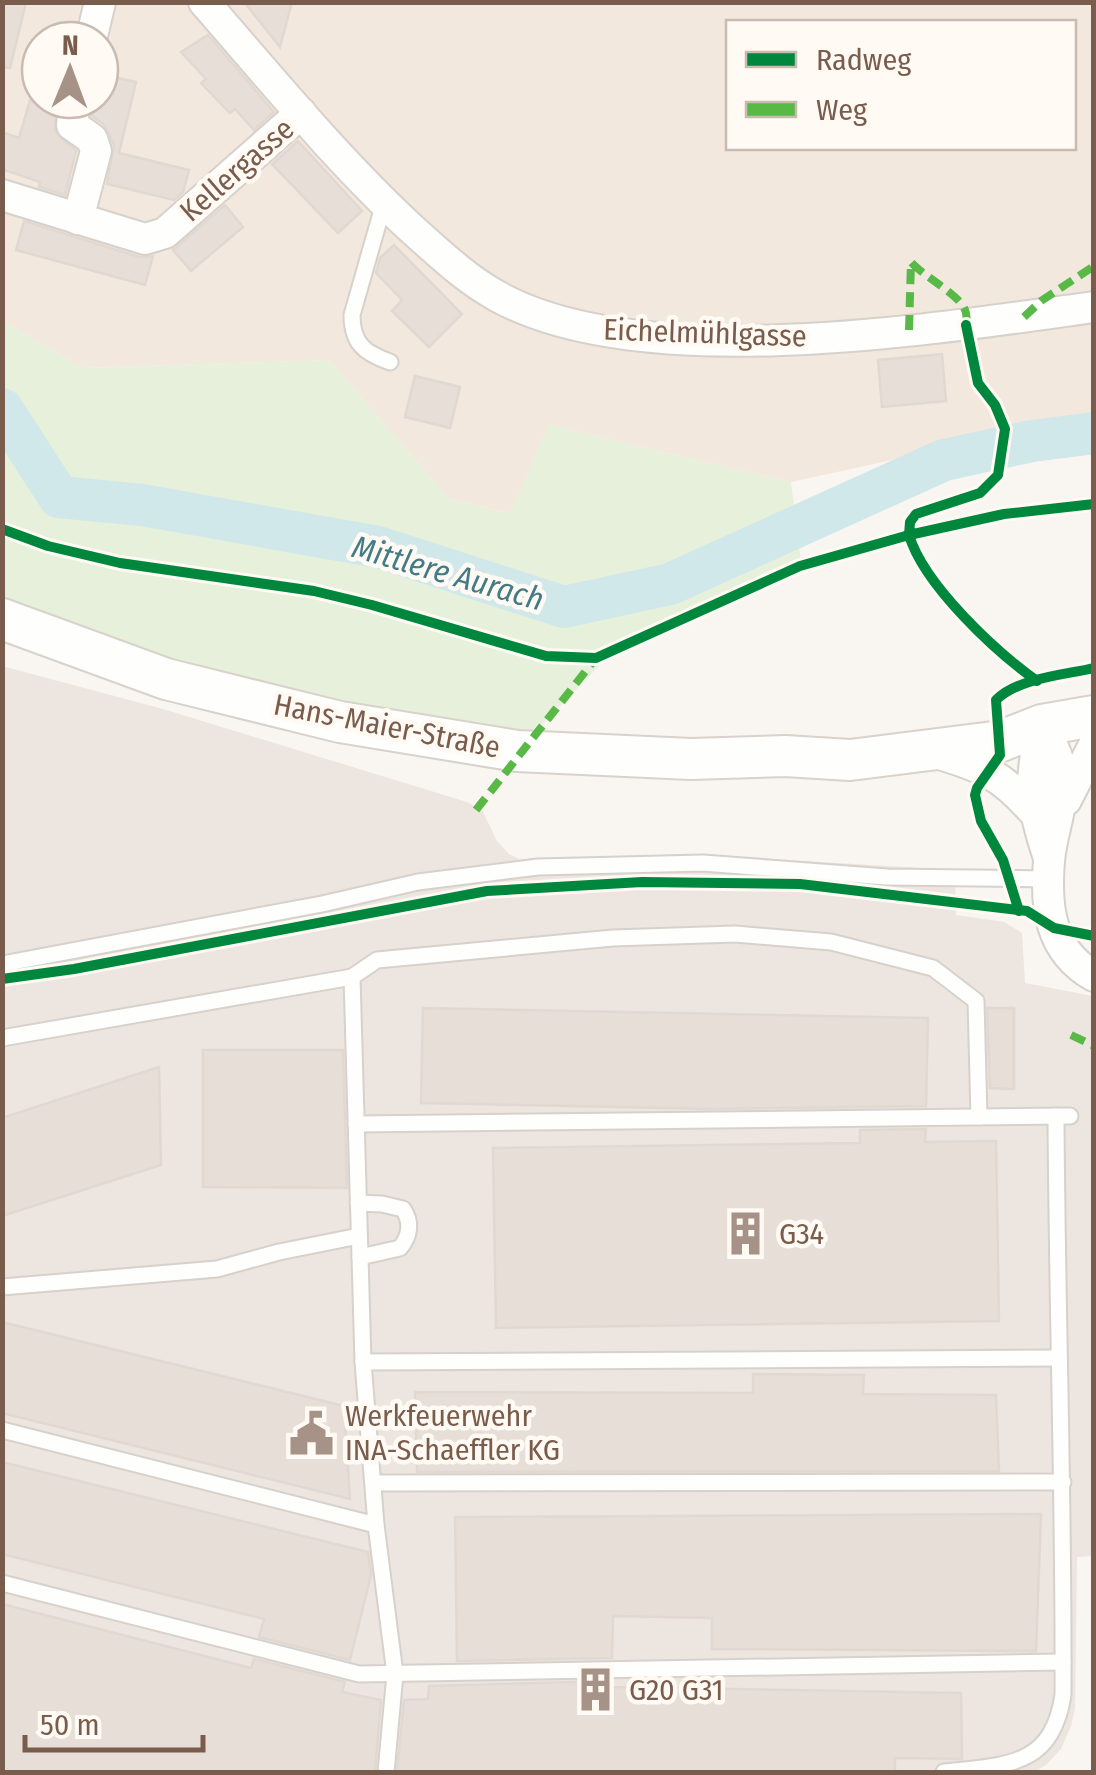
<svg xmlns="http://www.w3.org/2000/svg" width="1096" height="1775" viewBox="0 0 1096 1775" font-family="'Fira Sans Condensed',sans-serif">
<rect width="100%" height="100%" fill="#f9f5f0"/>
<path fill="#f2e8de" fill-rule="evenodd" d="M3,3h1090v413l-302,66 -242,-57 -38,88 -62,-14 -120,-139 -247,8 -79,-47zM728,22h346v126h-346zM40,40h60v60h-60z"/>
<path fill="#ede5e0" d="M2,666l161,43 304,93 15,8 15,31 12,13 12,6 184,-5 250,15 1,45 48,7 18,11 3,50 68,13v560l-16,1 -2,151 -4,18 -10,23 -15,16 -12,7h-1031z"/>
<path fill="#e7f0db" d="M3,321l79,47 247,-8 120,139 61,14 39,-88 242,57 11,89 -198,90 -73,75 -283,-52 -245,-83z"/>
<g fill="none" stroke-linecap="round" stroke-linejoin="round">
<path stroke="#d0e8ea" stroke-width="42" d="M2,409l57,88 83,8 236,42 186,60 106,-23 274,-124 88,-19 62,-8"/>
</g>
<g fill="#e6ded7" stroke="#e2d8d2" stroke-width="2.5">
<path d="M2,2h24l-16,66 -8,-1z"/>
<path d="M244,2h48l-12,45z"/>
<path d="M208,35l66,77 -20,18 -19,-21 -5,4 -29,-30 5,-4 -25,-27z"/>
<path d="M100,74l36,8 -17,71 70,17 -6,22 -9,8 -67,-16 7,-39 -10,-21 -12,-8 1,-16h7z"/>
<path d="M30,100h26l-1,32 21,19 -11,44 -26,-8 1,-5 -38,-13v-37l17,6z"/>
<path d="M298,141l64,70 -24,22 -66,-69z"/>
<path d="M225,205l18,22 -52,44 -18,-21z"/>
<path d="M24,221l115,36 14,-1 -8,29 -129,-35z"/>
<path d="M394,245l68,69 -33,33 -37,-36 10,-11 -26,-27 4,-15z"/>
<path d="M942,354l4,47 -64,6 -4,-47z"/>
<path d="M415,376l45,11 -10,41 -45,-11z"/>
<path d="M423,1008l505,10 -2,88 -213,3 -292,-6z"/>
<path d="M987,1008h27v81l-24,-1z"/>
<path d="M203,1050h140l4,138 -144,-1z"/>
<path d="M159,1067l2,98 -159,51v-98z"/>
<path d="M926,1129l-1,13 71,-1 3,180 -503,7 -3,-180 367,-5v-13z"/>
<path d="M2,1322l342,84 6,93 -348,-86z"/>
<path d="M753,1374l111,1 -1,19 133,1 3,76 -582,1 -2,-80 338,1z"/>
<path d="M2,1462l366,90 3,23 -21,85 -91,-23 5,-18 -262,-65z"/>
<path d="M1041,1514l-5,137 -324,-2v-31l-99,-2 -1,42 -155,3 -2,-144z"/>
<path d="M2,1604l249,64 3,-9 91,23 -3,10 39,8 -6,72h-373z"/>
<path d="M612,1681l-1,6 350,6 1,66 -67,-1v14h-498l7,-72 24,-1 1,-13z"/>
</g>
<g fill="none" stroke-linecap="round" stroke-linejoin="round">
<defs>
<g id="lane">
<path d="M384,203l-32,112c0,28 12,38 38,47"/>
<path d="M2,964l320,-60 96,-22 120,-15 165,-4 184,14 162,2"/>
<path d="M2,1038l350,-61"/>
<path d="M979,1117l-3,-116 -43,-33 -102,-26 -96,-8 -122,4 -236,22 -25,17 11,385 695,-4"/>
<path d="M356,1124l714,-8"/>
<path d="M358,1203l24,1 21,5c9,13 7,27 -3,39l-40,9"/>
<path d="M2,1287l215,-18 62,-17 80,-16"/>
<path d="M2,1430l374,95 -13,-163"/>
<path d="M373,1483l690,-1"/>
<path d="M376,1525l19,149 -9,98"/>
<path d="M2,1583l357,91 704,-12"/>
<path d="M944,1772c63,-7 108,-5 119,-77 1,-193 -6,-386 -7,-579"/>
</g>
<g id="street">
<path d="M204,2c68,78 134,159 210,229 26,23 52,48 83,65 143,80 437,33 597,11"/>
<path d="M91,40l9,-38"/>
<path d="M75,100l-3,25 20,14 4,12 -18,68"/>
<path d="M2,195l143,44 20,-6 136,-120"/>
<path d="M1042,725c10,19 20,38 20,59 0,26 -11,51 -13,77 -4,47 1,90 45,115"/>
<path d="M1042,725c-14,56 -11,80 7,133"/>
<path d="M936,753c45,13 66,22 97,58"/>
<path d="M1066,800l28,-55"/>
</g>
<path id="secondary" d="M2,619l164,60 174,43 177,29 174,8 94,-3 65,4 151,-19 41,-16 52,-9"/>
</defs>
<use href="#lane" stroke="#d7d1cb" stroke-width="19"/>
<use href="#street" stroke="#d7d1cb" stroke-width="34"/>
<use href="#secondary" stroke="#d9d2cb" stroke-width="44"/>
<use href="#lane" stroke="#fefefd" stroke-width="15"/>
<use href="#street" stroke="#fefefd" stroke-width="30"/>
<use href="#secondary" stroke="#fefefd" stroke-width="40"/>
<g stroke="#58b947" stroke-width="8" stroke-dasharray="15 8" stroke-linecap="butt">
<path d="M1024,317l17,-16 53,-35"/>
<path d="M909,330l2,-68c13,15 48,32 54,48 3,7 1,18 2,25"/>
<path d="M476,810l120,-152"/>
<path d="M1071,1035l23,11"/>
</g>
<defs>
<g id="cycleway">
<path d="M966,325l12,58 17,22 10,24 -7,46 -18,18 -64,21 -6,8 -1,13 95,-21 90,-10"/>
<path d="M2,529l46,17 72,17 194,28 58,14 174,51 50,2 204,-92 109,-31c15,50 86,116 128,146"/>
<path d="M1019,911l-16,-51 -22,-39 -6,-26 2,-7 23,-33 -4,-55c22,-22 68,-25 98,-32"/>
<path d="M2,979l72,-10 413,-78 155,-9 158,2 227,27 27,17 40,8"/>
</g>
</defs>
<use href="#cycleway" stroke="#fffaf3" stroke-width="16"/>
<use href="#cycleway" stroke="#00873e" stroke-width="10"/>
</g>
<defs>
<symbol id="building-bare" viewBox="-9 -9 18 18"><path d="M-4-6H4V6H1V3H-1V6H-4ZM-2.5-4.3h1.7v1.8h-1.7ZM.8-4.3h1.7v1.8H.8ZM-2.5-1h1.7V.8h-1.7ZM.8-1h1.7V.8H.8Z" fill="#a69286" stroke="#fffaf3" stroke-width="2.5" paint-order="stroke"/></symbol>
<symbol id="civic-bare" viewBox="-9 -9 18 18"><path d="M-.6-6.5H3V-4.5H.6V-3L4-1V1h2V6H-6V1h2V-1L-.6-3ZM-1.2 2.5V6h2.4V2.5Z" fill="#a69286" stroke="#fffaf3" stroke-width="2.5" paint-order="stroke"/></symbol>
</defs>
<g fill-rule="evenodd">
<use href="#building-bare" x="714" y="1202" width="63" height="63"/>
<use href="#civic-bare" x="280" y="1402" width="63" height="63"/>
<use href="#building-bare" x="564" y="1658" width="63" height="63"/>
</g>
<g text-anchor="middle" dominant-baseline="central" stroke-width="9" stroke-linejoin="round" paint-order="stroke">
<g font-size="30" fill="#7a5c4d" stroke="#fffaf3">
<text transform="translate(237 170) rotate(-41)">Kellergasse</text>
<text transform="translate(705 333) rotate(2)">Eichelmühlgasse</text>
<text transform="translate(387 726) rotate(11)">Hans-Maier-Straße</text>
</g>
<g font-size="30" fill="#7a5c4d" stroke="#fffaf3" text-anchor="start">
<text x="779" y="1234">G34</text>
<text x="345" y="1416">Werkfeuerwehr<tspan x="345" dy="34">INA-Schaeffler KG</tspan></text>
<text x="629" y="1690">G20 G31</text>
</g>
<g font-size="32" font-style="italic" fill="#437c86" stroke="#fffaf3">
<text transform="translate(448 573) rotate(16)">Mittlere Aurach</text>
</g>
</g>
<rect width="1096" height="1775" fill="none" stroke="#7a5c4d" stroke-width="10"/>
<rect x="726" y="20" width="350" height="130" fill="#fffaf3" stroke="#cabbb1" stroke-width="2.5"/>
<rect x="746" y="52" width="50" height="15" fill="#00873e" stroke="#cabbb1" stroke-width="2.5"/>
<text x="816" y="70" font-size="30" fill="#7a5c4d">Radweg</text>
<rect x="746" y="102" width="50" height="15" fill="#58b947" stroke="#cabbb1" stroke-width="2.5"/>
<text x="816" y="120" font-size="30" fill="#7a5c4d">Weg</text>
<g transform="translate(70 70) rotate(1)"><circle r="48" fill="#fffaf3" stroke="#cabbb1" stroke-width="2.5"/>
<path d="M0-8L18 38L0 25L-18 38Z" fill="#a69286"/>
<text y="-15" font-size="28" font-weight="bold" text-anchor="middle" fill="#7a5c4d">N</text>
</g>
<path d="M25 1735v15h178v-15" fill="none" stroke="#7a5c4d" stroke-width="5"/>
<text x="40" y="1735" font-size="30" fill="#7a5c4d" stroke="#fffaf3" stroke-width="8" paint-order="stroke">50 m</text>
</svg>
